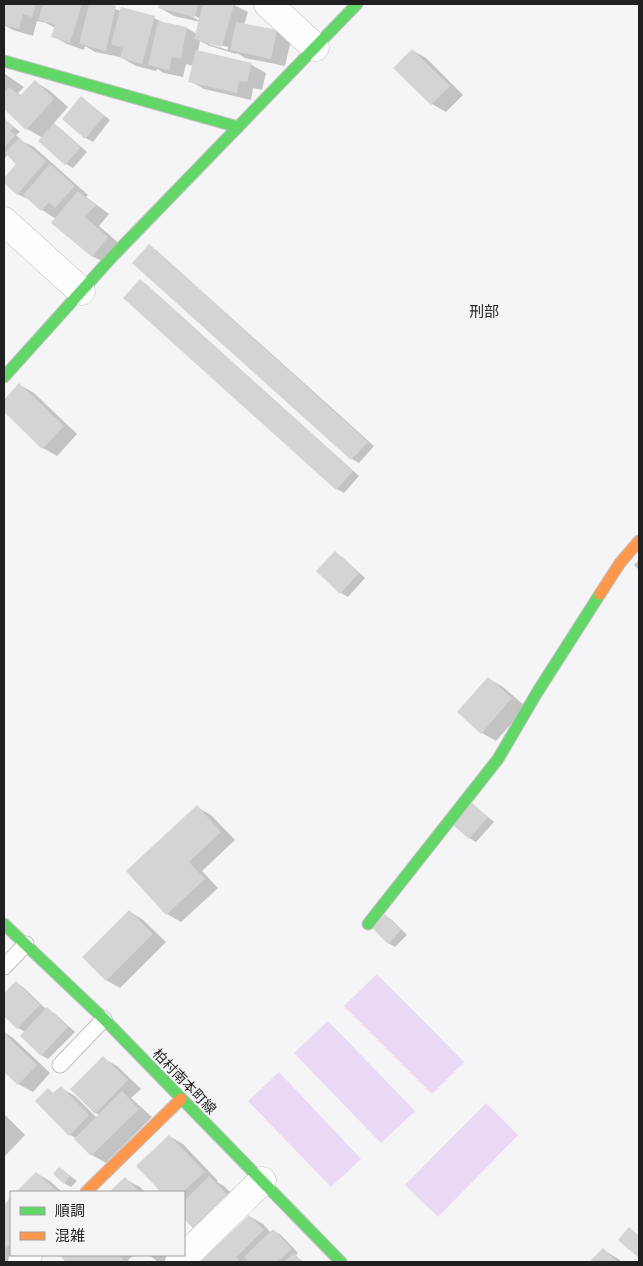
<svg xmlns="http://www.w3.org/2000/svg" width="643" height="1266" viewBox="0 0 643 1266" font-family="Inter,'Noto Sans JP',sans-serif">
<rect width="100%" height="100%" fill="#f5f4f6"/>
<g fill="#e9d9f4">
<path d="M377,974l87,88 -32,32 -88,-88z"/>
<path d="M328,1021l87,90 -34,32 -87,-90z"/>
<path d="M279,1072l82,87 -30,28 -83,-86z"/>
<path d="M486,1103l32,32 -80,82 -33,-32z"/>
</g>
<g fill="#0003" fill-rule="evenodd">
<path d="M4,4h97l20,7 33,7 10,5 23,5 10,6 3,-12 -26,-6 -14,-8v-4h-2h74l16,8 -4,13 33,7 14,8 -6,26 -40,-8 -8,-5 -1,1 -26,-8 -10,-5 -2,11 54,13 14,8 -4,17 -9,-2 -2,12 -47,-11 -14,-8 3,-15 -7,-2 -3,13 -19,-4 -7,-4 -1,2 -20,-5 -16,-9 -25,-5 -10,-6 -1,4 -17,-6 -14,-8 2,-8 -9,-5 -9,-2 -4,15 -20,-6 -9,-5zM190,12l10,7v2l-11,-6zM209,42l19,5v3l-19,-6z"/>
<path d="M412,50l14,8 37,37 -17,17 -14,-8 -37,-36z"/>
<path d="M5,74l19,13 -6,6 4,3 13,-14 14,8 19,17 -15,17 8,5 26,23 -14,16 -7,-4 -23,-26 -16,-9 -23,-21z"/>
<path d="M82,98l28,22 -17,22 -7,-4z"/>
<path d="M4,119l16,13 -4,3 6,6 12,6 54,48 -2,2 23,17 -10,12 23,20 -15,18 -15,-8 -36,-37 -14,-9 -10,-9 -15,-7 -13,-12v-2l14,-16 -10,-10 -4,5z"/>
<path d="M149,246l7,4 218,196 -15,17 -7,-4 -219,-196z"/>
<path d="M140,281l7,4 212,191 -15,17 -7,-4z"/>
<path d="M20,385l14,8 43,41 -20,22 -14,-8 -39,-37v-9z"/>
<path d="M335,553l7,4 23,21 -17,19 -7,-4z"/>
<path d="M639,560v10l-5,-5z"/>
<path d="M489,679l14,8 23,20 -30,34 -14,-8z"/>
<path d="M472,804l22,18 -18,20 -7,-4z"/>
<path d="M197,807l14,8 24,25 -33,31 16,17 -37,34 -14,-8z"/>
<path d="M129,911l14,9 23,22 -46,46 -14,-8z"/>
<path d="M385,916l7,4 15,15 -12,12 -7,-4z"/>
<path d="M16,983l7,4 24,23 7,3 21,19 -27,27 -7,-4 -16,-23 -7,-4 -14,-13v-20z"/>
<path d="M4,1032l9,6 37,35 -17,19 -15,-8 -14,-14z"/>
<path d="M103,1058l14,8 24,23 -10,9 21,19 -46,46 -14,-8 -16,-17 -6,-3 -22,-45 7,4 6,-6 14,8 22,22 3,-3 -5,-2z"/>
<path d="M4,1114l21,21 -21,22z"/>
<path d="M169,1136l14,8 35,37 -1,1 7,4 18,18 -47,24 -11,-11v-25h-21l-25,-26z"/>
<path d="M60,1168l17,13 -6,6 -7,-4z"/>
<path d="M36,1173l14,8 12,11h-44z"/>
<path d="M125,1179l15,8 5,5h-34z"/>
<path d="M11,1199v56l3,7h-10v-56z"/>
<path d="M249,1216l14,8 8,9 3,-2 7,4 17,18 -3,3 9,6h-101z"/>
<path d="M603,1250l14,8 5,4h-31z"/>
<path d="M65,1255h69l-6,5 2,2h-62l-6,-5z"/>
<path d="M149,1255h23l-7,7h-7z"/>
</g>
<g fill="#d5d4d5">
<path d="M4,4h32l-4,13 -9,-3 -4,15 -15,-4z"/>
<path d="M43,4h39l-12,39 -19,-6 4,-12 -17,-5z"/>
<path d="M89,4h18l9,2 -10,45 -27,-7z"/>
<path d="M159,4h39l-3,13 -37,-9z"/>
<path d="M203,4h31l-12,43 -28,-8z"/>
<path d="M121,7l34,9 -13,48 -22,-6 3,-10 -12,-4z"/>
<path d="M158,21l29,6 -6,32 -9,-2 -3,13 -21,-5z"/>
<path d="M236,22l41,8 -6,29 -41,-9z"/>
<path d="M412,49l38,37 -19,19 -38,-37z"/>
<path d="M196,50l56,13 -5,19 -8,-1 -2,12 -49,-11z"/>
<path d="M35,80l19,19 -28,31 -22,-21v-16l5,-6 11,9z"/>
<path d="M81,96l23,20 -19,23 -23,-20z"/>
<path d="M4,118l10,9 -4,4 5,4 -11,13z"/>
<path d="M54,123l27,24 -16,18 -27,-24z"/>
<path d="M19,138l27,23 -29,34 -13,-12v-5l12,-14 -11,-11z"/>
<path d="M50,164l25,22 -20,22 -6,-6 -8,9 -18,-16z"/>
<path d="M78,191l18,14 -11,12 23,20 -16,20 -41,-34z"/>
<path d="M149,244l219,198 -17,18 -219,-197z"/>
<path d="M140,279l213,192 -17,19 -213,-192z"/>
<path d="M19,383l45,43 -22,23 -38,-37v-12z"/>
<path d="M335,551l24,22 -19,21 -24,-23z"/>
<path d="M488,677l24,21 -31,36 -24,-22z"/>
<path d="M472,803l16,14 -19,22 -17,-15z"/>
<path d="M197,805l24,27 -32,30 16,17 -39,36 -40,-44z"/>
<path d="M129,910l24,24 -47,47 -24,-24z"/>
<path d="M385,914l16,16 -13,14 -16,-16z"/>
<path d="M16,981l24,24 -23,24 -13,-13v-23z"/>
<path d="M47,1007l21,20 -27,29 -21,-20z"/>
<path d="M4,1033l33,32 -19,20 -14,-13z"/>
<path d="M103,1056l25,24 -33,34 -25,-25z"/>
<path d="M61,1086l28,29 -20,21 -34,-35 13,-13 5,5z"/>
<path d="M122,1091l17,18 -48,47 -17,-17z"/>
<path d="M169,1135l36,37 -22,20h-22l-25,-26z"/>
<path d="M59,1167l11,9 -6,8 -11,-10z"/>
<path d="M36,1172l22,20h-42z"/>
<path d="M209,1176l20,20 -35,33 -10,-10v-18z"/>
<path d="M125,1177l15,15h-31z"/>
<path d="M11,1197v46l-7,7v-45z"/>
<path d="M249,1215l15,15 -28,27 4,5h-40z"/>
<path d="M629,1227l10,9v22l-21,-18z"/>
<path d="M273,1229l19,20 -15,13h-29l-4,-5z"/>
<path d="M603,1248l14,14h-28z"/>
<path d="M294,1253l8,9h-18z"/>
<path d="M63,1255h55l7,7h-59l-5,-5z"/>
</g>
<g fill="none" stroke-linecap="round" stroke-linejoin="round">
<defs>
<g id="lane">
<path d="M4,967l22,-23"/>
<path d="M60,1065l44,-46"/>
</g>
<g id="street">
<path d="M268,4l47,43"/>
<path d="M4,221l77,70"/>
<path d="M22,1262l6,-7"/>
<path d="M179,1262l83,-81"/>
</g>
<g id="fast">
<path d="M4,61l234,66"/>
<path d="M4,377l108,-120 245,-253"/>
<path d="M4,924l100,95 237,243"/>
<path d="M368,924l130,-165 40,-68 62,-97"/>
</g>
<g id="slow">
<path d="M600,594l20,-31 19,-22"/>
<path d="M86,1192l95,-93"/>
</g>
</defs>
<use href="#lane" stroke="#c2c1c3" stroke-width="17"/>
<use href="#street" stroke="#c2c1c3" stroke-width="29"/>
<use href="#fast" stroke="#c2c1c3" stroke-width="13"/>
<use href="#slow" stroke="#c2c1c3" stroke-width="13"/>
<use href="#lane" stroke="#fefdfe" stroke-width="15"/>
<use href="#street" stroke="#fefdfe" stroke-width="28"/>
<use href="#fast" stroke="#63d668" stroke-width="11"/>
<use href="#slow" stroke="#ff974d" stroke-width="11"/>
</g>
<g text-anchor="middle" dominant-baseline="central" stroke-width="4" stroke-linejoin="round" paint-order="stroke">
<g font-size="14" fill="#201f21" stroke="#f6f3f7">
<text transform="translate(185 1081) rotate(46)">柏村南本町線</text>
</g>
<g font-size="15" fill="#2a282b" stroke="#f6f3f7">
<text x="484" y="311">刑部</text>
</g>
</g>
<rect width="643" height="1266" fill="none" stroke="#201f21" stroke-width="10"/>
<rect x="10" y="1191" width="175" height="65" fill="#f6f3f7" stroke="#a09ea1"/>
<rect x="20" y="1207" width="25" height="8" fill="#63d668" stroke="#a09ea1"/>
<text x="55" y="1216" font-size="15" fill="#201f21">順調</text>
<rect x="20" y="1232" width="25" height="8" fill="#ff974d" stroke="#a09ea1"/>
<text x="55" y="1241" font-size="15" fill="#201f21">混雑</text>
</svg>
